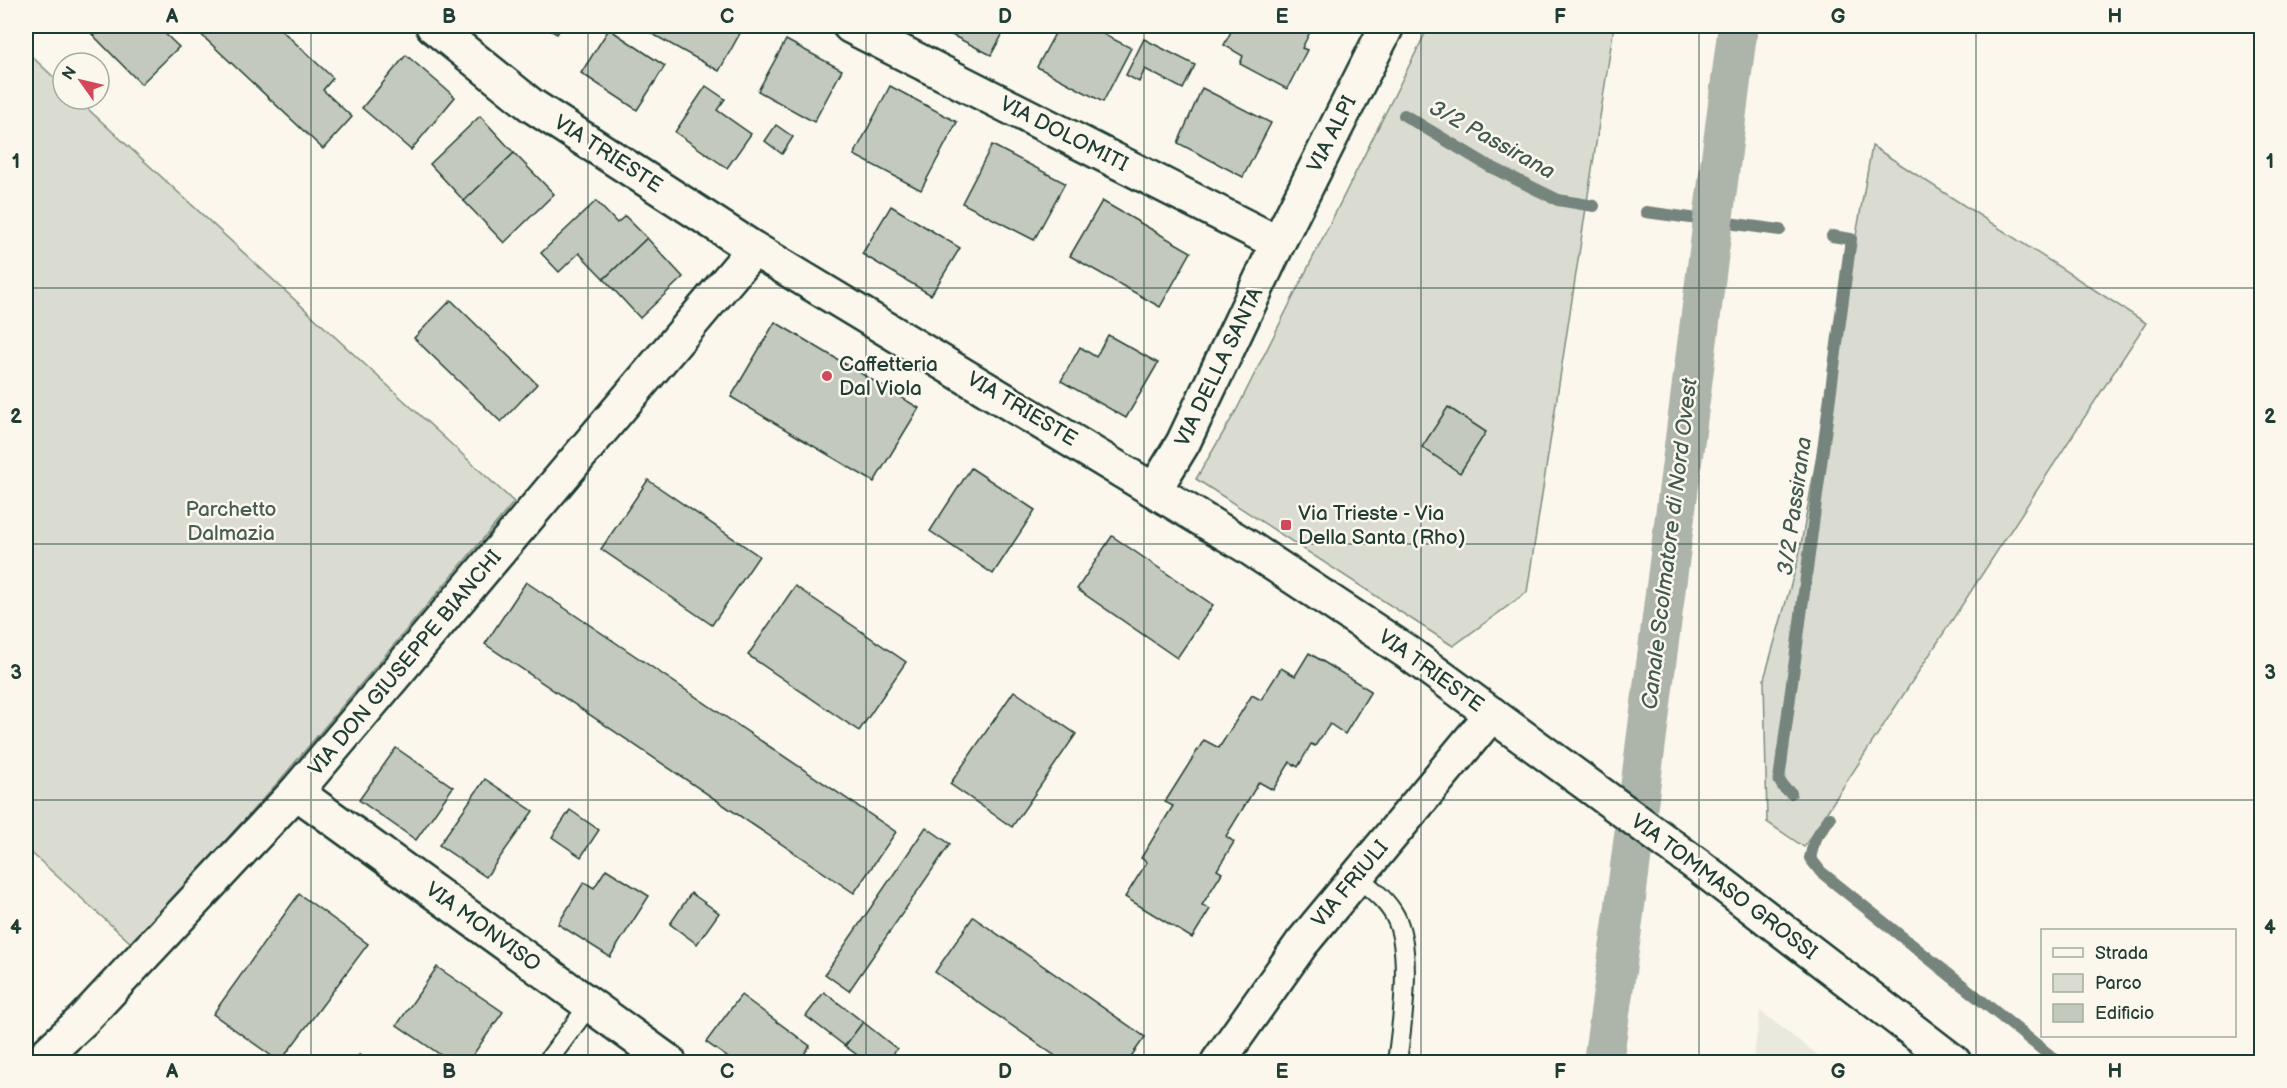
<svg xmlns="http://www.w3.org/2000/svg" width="2287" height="1088" viewBox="0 0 2287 1088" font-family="'Balsamiq Sans',sans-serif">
<rect width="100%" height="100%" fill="#fbf7ec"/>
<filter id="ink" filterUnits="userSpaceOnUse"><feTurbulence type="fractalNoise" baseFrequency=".0167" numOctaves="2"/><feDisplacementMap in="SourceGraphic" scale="12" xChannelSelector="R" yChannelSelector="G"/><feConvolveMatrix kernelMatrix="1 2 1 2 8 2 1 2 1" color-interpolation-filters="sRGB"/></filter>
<g filter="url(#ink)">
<path fill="#eae9de" d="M1760,1011l67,51h-74z"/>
<g fill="#dbdcd1" stroke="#7d8c82" stroke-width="1.5">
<path d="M1429,26h185l-87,566 -74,54 -257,-167 40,-68z"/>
<path d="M26,51l37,35v13h14l437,403 -233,277 -149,165 -106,-96z"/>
<path d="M1872,146l274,177 -342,524 -37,-25 -3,-143 35,-123z"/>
</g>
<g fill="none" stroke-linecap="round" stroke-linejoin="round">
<g stroke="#74847b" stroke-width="12">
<path d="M1404,115l85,51 69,34 36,6"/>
<path d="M1646,212l134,18"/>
<path d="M1791,793l-7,-5 -5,-8 72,-541 -19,-3"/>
<path d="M1830,818l-15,21 -5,19 11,14 237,190"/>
</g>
<path stroke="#adb4aa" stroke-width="40" d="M1603,1062l19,-133 116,-903"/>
</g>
<g fill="#c4c9be" stroke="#1f3d34" stroke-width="1.5">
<path d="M95,26h62l22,21 -38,37 -52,-53z"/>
<path d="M192,26h85l56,52 -10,12 29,27 -29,32z"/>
<path d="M543,26h19l-5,8z"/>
<path d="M638,26h106l-25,45z"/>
<path d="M934,26h73l-16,29z"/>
<path d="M1059,26h28l44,22 -28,54 -66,-35z"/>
<path d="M1234,26h79l-11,22 5,2 -20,39 -47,-25 3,-8 -19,-11z"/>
<path d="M609,29l56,37 -28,44 -56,-37z"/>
<path d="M1144,39l51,26 -12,24 -38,-20 -6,13 -13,-7z"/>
<path d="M786,40l56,30 -28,52 -56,-31z"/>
<path d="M406,55l49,42 -44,53 -49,-42z"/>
<path d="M706,86l19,13 -8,11 34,24 -24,34 -52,-36z"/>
<path d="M890,86l67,36 -36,68 -67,-35z"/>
<path d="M1202,88l69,35 -28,54 -65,-34z"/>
<path d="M480,116l34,37 -50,48 -34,-37z"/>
<path d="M776,125l17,12 -11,17 -17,-13z"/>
<path d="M992,145l73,38 -31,57 -72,-37z"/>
<path d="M514,153l40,41 -50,49 -40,-42z"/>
<path d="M596,201l21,22 8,-7 22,22 -43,41 -25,-26 -20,19 -18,-19z"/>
<path d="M1102,201l89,51 -31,55 -90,-51z"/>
<path d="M891,206l69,42 -29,47 -69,-41z"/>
<path d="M647,238l36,39 -43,41 -36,-39z"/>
<path d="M451,300l86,84 -36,38 -87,-84z"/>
<path d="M775,322l144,86 -45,74 -143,-85z"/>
<path d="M1108,335l50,28 -32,55 -65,-37 19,-34 16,10z"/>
<path d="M1448,407l38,25 -26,41 -38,-26z"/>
<path d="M971,468l64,42 -42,64 -63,-43z"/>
<path d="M648,480l111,76 -47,69 -111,-76z"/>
<path d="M1112,536l101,69 -36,53 -100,-69z"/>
<path d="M526,582l370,250 -42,61 -369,-249z"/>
<path d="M795,586l111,76 -47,69 -111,-76z"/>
<path d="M1309,653l62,38 -26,43 -15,-10 -15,22 -4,-2 -13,23 -8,-5 -17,28 -14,-8 -33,54 8,6 -17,28 5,3 -20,32 8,4 -18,29 -67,-41 22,-35 -6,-4 32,-52 -8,-4 39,-62 15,8 33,-53 9,5 20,-32 14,8z"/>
<path d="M1014,691l62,43 -64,93 -62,-43z"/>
<path d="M396,748l57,39 -37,53 -57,-40z"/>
<path d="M485,779l48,32 -47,66 -47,-32z"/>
<path d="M570,810l29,20 -18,27 -29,-20z"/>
<path d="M926,827l24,17 -101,147 -24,-17z"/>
<path d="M606,869l43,27 -39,61 -52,-33 26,-42 10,6z"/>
<path d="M691,893l28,20 -22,31 -27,-20z"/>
<path d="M299,894l69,50 -88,118 -67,-48z"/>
<path d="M973,917l172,120 -18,25h-63l-129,-90z"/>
<path d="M437,967l66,45 -35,50h-17l-54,-37z"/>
<path d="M824,992l39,30 -18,24 -39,-30z"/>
<path d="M741,995l69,51 -12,16h-64l-28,-20z"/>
<path d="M863,1022l34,27 -10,13h-20l-22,-16z"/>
<path d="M359,1055l11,7h-16z"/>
</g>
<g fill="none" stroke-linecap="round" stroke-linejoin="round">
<defs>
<g id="service">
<path d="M1356,876c14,12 30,23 39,40 18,33 7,109 2,146"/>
<path d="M547,1062l43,-58"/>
</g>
<g id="minor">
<path d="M433,26l98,79 223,144 494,298 159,105 293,215 254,195"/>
<path d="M850,26l428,217"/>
<path d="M1155,489l28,-46 95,-200 109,-217"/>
<path d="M296,792l373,270"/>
<path d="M38,1062l45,-42 213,-228 458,-543"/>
<path d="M1218,1062l84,-119 190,-229"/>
</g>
</defs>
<use href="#service" stroke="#1f3d34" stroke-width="22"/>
<use href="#minor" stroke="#1f3d34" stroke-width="38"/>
<use href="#service" stroke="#fbf7ec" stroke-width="18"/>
<use href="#minor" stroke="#fbf7ec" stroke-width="33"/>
</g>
</g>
<path fill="none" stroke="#1f3d34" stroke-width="1.5" stroke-opacity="0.55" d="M311,26v1036M588,26v1036M866,26v1036M1144,26v1036M1421,26v1036M1699,26v1036M1976,26v1036M26,288h2236M26,544h2236M26,800h2236"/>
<g fill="#d1495b" stroke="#fbf7ec" stroke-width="2">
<circle cx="827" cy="376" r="6"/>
<rect x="1280" y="519" width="12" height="12" rx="3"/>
</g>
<g text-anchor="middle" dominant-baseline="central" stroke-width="5" stroke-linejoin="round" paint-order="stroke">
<g font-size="21" fill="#1f3d34" stroke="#fbf7ec">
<text transform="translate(1064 134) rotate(27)">VIA DOLOMITI</text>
<text transform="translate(1332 134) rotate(-63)">VIA ALPI</text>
<text transform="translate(608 154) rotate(33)">VIA TRIESTE</text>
<text transform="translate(1219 367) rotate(-64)">VIA DELLA SANTA</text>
<text transform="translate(1022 409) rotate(31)">VIA TRIESTE</text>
<text transform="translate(405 663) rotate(-50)">VIA DON GIUSEPPE BIANCHI</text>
<text transform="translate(1431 671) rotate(36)">VIA TRIESTE</text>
<text transform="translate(1350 884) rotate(-50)">VIA FRIULI</text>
<text transform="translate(1724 887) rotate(37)">VIA TOMMASO GROSSI</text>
<text transform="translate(483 927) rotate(36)">VIA MONVISO</text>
</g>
<g font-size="21" fill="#1f3d34" stroke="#fbf7ec" text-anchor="start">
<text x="839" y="364">Caffetteria<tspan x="839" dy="24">Dal Viola</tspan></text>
<text x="1298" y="513">Via Trieste - Via<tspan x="1298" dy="24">Della Santa (Rho)</tspan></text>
</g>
<g font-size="21" fill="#455d53" stroke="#fbf7ec">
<text x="231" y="509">Parchetto<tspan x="231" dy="24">Dalmazia</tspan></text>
</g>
<g font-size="22" font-style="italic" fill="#425b52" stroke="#fbf7ec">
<text transform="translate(1492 140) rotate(29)">3/2 Passirana</text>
<text transform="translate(1795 506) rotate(-82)">3/2 Passirana</text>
<text transform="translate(1670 544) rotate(-83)">Canale Scolmatore di Nord Ovest</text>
</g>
</g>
<rect width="2287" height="1088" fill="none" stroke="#fbf7ec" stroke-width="66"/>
<rect x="2041" y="929" width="195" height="108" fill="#fbf7ec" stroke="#a3ada2" stroke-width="1.5"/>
<rect x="2053" y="948" width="30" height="9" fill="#fbf7ec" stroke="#a3ada2" stroke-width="1.5"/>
<text x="2095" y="959" font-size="18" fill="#1f3d34">Strada</text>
<rect x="2053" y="974" width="30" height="18" fill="#dbdcd1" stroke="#a3ada2" stroke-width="1.5"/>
<text x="2095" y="989" font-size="18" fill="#1f3d34">Parco</text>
<rect x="2053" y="1004" width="30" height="18" fill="#c4c9be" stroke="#a3ada2" stroke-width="1.5"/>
<text x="2095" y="1019" font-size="18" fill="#1f3d34">Edificio</text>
<g transform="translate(81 81) rotate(304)"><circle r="28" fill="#fbf7ec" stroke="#a3ada2" stroke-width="1.5"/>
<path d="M0-4.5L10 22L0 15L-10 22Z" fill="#d1495b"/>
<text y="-9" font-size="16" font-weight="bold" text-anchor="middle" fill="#1f3d34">N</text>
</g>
<rect x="33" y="33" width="2221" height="1022" fill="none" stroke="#1f3d34" stroke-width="2"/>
<g font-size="20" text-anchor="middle" font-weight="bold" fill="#1f3d34">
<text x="172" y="23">A</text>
<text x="449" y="23">B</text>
<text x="727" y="23">C</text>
<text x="1005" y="23">D</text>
<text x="1282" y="23">E</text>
<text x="1560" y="23">F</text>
<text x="1838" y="23">G</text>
<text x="2115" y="23">H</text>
<text x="16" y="168">1</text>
<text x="2270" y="168">1</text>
<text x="16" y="423">2</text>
<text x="2270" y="423">2</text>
<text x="16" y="679">3</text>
<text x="2270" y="679">3</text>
<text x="16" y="934">4</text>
<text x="2270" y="934">4</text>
<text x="172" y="1078">A</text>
<text x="449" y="1078">B</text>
<text x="727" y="1078">C</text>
<text x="1005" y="1078">D</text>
<text x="1282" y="1078">E</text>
<text x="1560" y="1078">F</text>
<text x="1838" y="1078">G</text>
<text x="2115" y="1078">H</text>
</g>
</svg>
